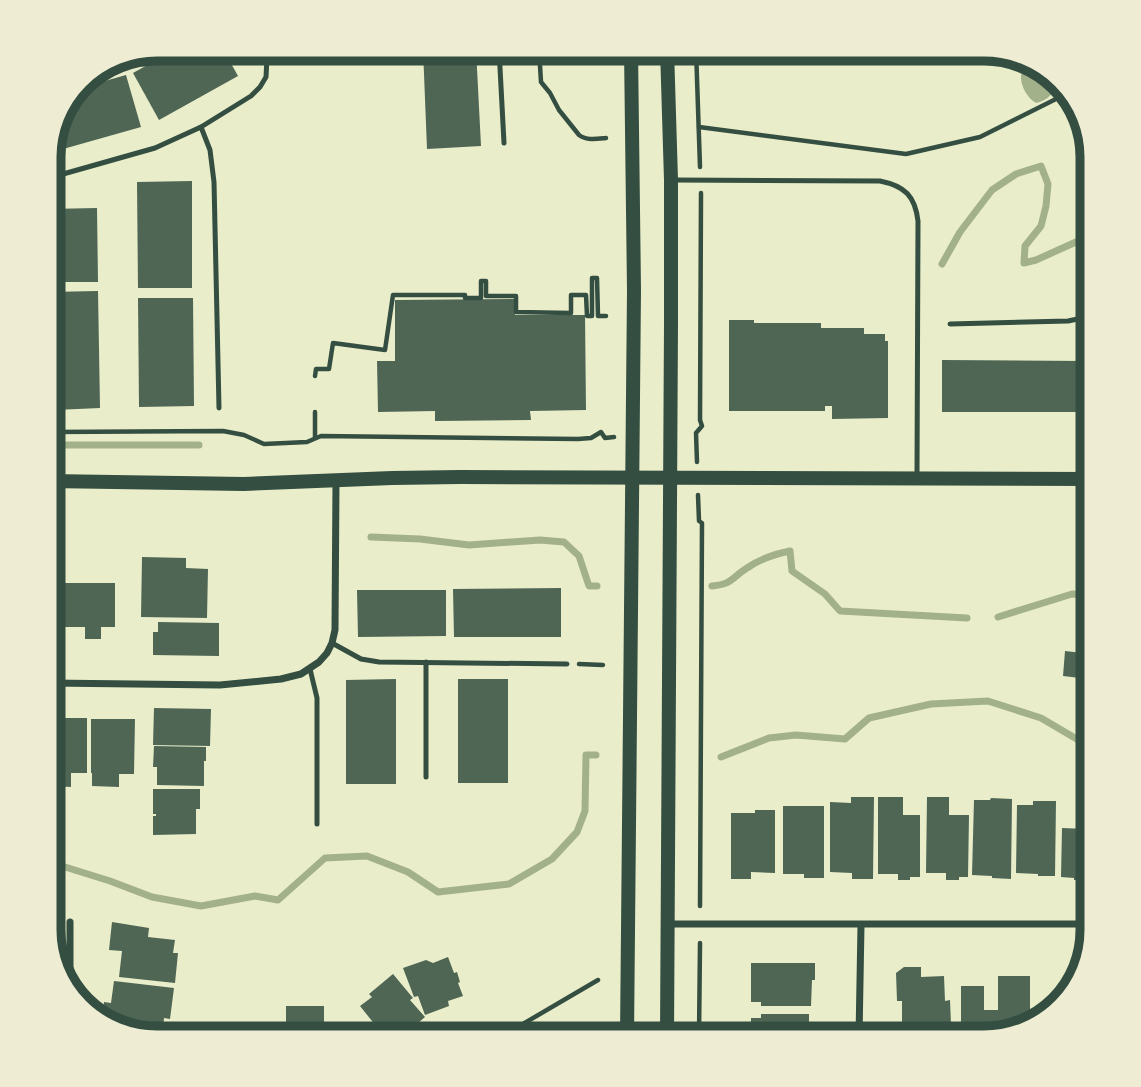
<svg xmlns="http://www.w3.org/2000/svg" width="1141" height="1087" viewBox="0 0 1141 1087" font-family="'Nunito Sans',sans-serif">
<rect width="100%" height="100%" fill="#e9edc9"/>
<path fill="#a3b18a" d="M1029,67l29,13c-4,13 -9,20 -22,23 -9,-5 -16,-18 -15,-28z"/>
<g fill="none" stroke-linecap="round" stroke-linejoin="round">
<g stroke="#a3b18a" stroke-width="7">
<path d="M942,264l18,-32 32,-42 24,-16 25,-8 7,18 -2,22 -5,20 -16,20 -1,17 12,-3 51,-23 5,-9"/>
<path d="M49,445h150"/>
<path d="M371,537l49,2 49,6 71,-5 24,2 15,14 10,30h8"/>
<path d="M712,586c21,-2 19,-8 35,-18 13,-9 28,-14 43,-17l2,20 33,23 15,17 127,7"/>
<path d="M998,617l74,-23 20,1"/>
<path d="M721,757l48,-19 27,-3 49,4 24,-21 62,-14 57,-3 53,17 51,30"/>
<path d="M49,862l61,19 42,16 49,9 54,-10 23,4 47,-42 42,-2 41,16 30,20 71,-8 43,-25 25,-27 8,-21 1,-56h10"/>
</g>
</g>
<g fill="#4f6655">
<path d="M176,49h47l15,27 -79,44 -26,-47z"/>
<path d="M423,49h53l5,97 -54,3z"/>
<path d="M126,75l15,52 -92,26v-3l31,-62z"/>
<path d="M192,181v107h-54l-1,-106z"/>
<path d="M97,208l1,74h-49v-73z"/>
<path d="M98,291l2,117 -45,2v-2h-6v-116z"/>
<path d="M138,298h55l1,108 -55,1z"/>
<path d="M515,299v16h70l1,95 -56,1 1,9 -96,1v-10l-57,1 -1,-51h18v-61z"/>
<path d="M729,320h25v3h67v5h43v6h21v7h3v77l-56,1v-13h-7v5h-96z"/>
<path d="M942,360l141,1v51h-141z"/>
<path d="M142,557l44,1v10l22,1 -1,49 -66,-1z"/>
<path d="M58,583h57v44h-14v12h-16v-12h-26v2h-10v-40h9z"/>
<path d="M561,588v49h-107l-1,-48z"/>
<path d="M357,590h89v46l-88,1z"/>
<path d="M158,622l61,1v33l-66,-1v-23h5z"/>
<path d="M1065,651l27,3v31l-13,-2 1,-5 -17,-2z"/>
<path d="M396,679v105h-50v-104z"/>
<rect x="458" y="679" width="50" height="104"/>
<path d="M154,708l57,1 -1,37 -57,-1z"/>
<path d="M49,718h38v55h-16v14l-22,-1z"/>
<path d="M91,719h44l-1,55h-15v13l-27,-1v-13h-1z"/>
<path d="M154,746l52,1v14h-2v25l-47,-1v-18h-4z"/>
<path d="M153,789h47v20h-4v25l-43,1v-19h3v-2h-3z"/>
<path d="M851,797h23l-1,82h-21v-6l-22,-1v-70l21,1z"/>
<path d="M878,797h25v18h17v62h-10v3h-12v-6h-20z"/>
<path d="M927,797h22v18h20l-1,62h-9v3h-13v-7h-20z"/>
<path d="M991,798l21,1 -1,80 -19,-1v-2l-20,-1 2,-75h16z"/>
<path d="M1033,801h23l-1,75h-17v-2l-22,-1 1,-68h16z"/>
<path d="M783,806h41v72h-20v-4h-21z"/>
<path d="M755,810h20v63l-24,-1v7h-20v-66h24z"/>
<path d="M1062,828l25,1 -1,5 6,1v44l-6,-1v2h-12v-2l-13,-1z"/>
<path d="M112,922l37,6 -1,9 27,3 -2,13h5l-3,30 -56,-6 3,-26 -13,-1z"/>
<path d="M448,957l6,16 3,-1 3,10 -2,1 5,13 -15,5 1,5 -24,9 -7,-19 -4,1 -11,-29 23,-8 7,3z"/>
<path d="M751,963h64v17h-3l-1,26h-50v-4h-10z"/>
<path d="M904,967h17v10l23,-1 1,25 5,-1 1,24h-5v14h-27v-6h-17v-31h-5l-1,-28z"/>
<path d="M393,974l20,24 -3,2 15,17 -15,13 4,1 -2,7h-22l-6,-2 -24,-30 12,-9 -3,-3z"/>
<path d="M998,976h32v44l-40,18h-29v-52h23v24h14z"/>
<path d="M114,981l60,7 -4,31 -6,-1 -1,13 -30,-3 -30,-13 1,-13 7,1z"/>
<rect x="286" y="1006" width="38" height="32"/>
<path d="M761,1014h48v24h-58v-20h10z"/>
</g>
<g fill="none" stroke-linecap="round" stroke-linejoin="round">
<g stroke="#344e41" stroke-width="4.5">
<path d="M539,49l2,33 9,11 9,17 20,25c8,6 18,4 27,3"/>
<path d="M696,49l4,118"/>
<path d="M699,127l207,27 74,-17 86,-43"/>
<path d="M315,376l1,-7h13l4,-26 52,7 8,-55h72v3h16v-17h5v15h30v16l55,1v-18h15l1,21h5v-38h5l1,38h8"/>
<path d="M315,412v25"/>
<path d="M49,432l174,-1 21,4 20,9 43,-2 14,-6 257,3 13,-1 10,-6 4,6 9,-1"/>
<path d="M697,462l-1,-29 6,-7 -2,-6 1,-227"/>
<path d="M698,495l1,26 3,2 -2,383"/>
<path d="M579,664l24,1"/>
<path d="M499,1038l99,-58"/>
<path d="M699,1038l1,-95"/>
</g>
<g stroke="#344e41" stroke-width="5">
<path d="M499,49l5,94"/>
<path d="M201,127l9,23 4,32 5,226"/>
<path d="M49,178l106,-30 46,-21 50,-31 9,-9 6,-10 1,-20 -2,-8 16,3 16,-3"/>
<path d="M673,180l207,1c25,5 35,15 38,40l-1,254"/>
<path d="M950,324l118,-3 24,-5"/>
<path d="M332,643l29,16 18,3 188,2"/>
<path d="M426,662v115"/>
<path d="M310,669l7,29v126"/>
</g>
<g stroke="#344e41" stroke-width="7">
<path d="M49,683l171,2 61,-6 20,-5 18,-12 8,-9 5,-10 3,-13 1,-149"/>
<path d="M668,924h424"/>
<path d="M70,982v-60"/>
<path d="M859,1038l2,-113"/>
</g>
<g stroke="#344e41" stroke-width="14">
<path d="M49,481l195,3 148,-6 68,-1 632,2"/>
<path d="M627,1038l7,-748 -3,-241"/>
<path d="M667,1038l4,-715v-143l-4,-131"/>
</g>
</g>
<path d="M0 0H1141V1087H0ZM157 61H984A96 96 0 0 1 1080 157V930A96 96 0 0 1 984 1026H157A96 96 0 0 1 61 930V157A96 96 0 0 1 157 61Z" fill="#eeecd3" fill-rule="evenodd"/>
<path fill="none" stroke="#344e41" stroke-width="9" d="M157 61H984A96 96 0 0 1 1080 157V930A96 96 0 0 1 984 1026H157A96 96 0 0 1 61 930V157A96 96 0 0 1 157 61Z"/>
</svg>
